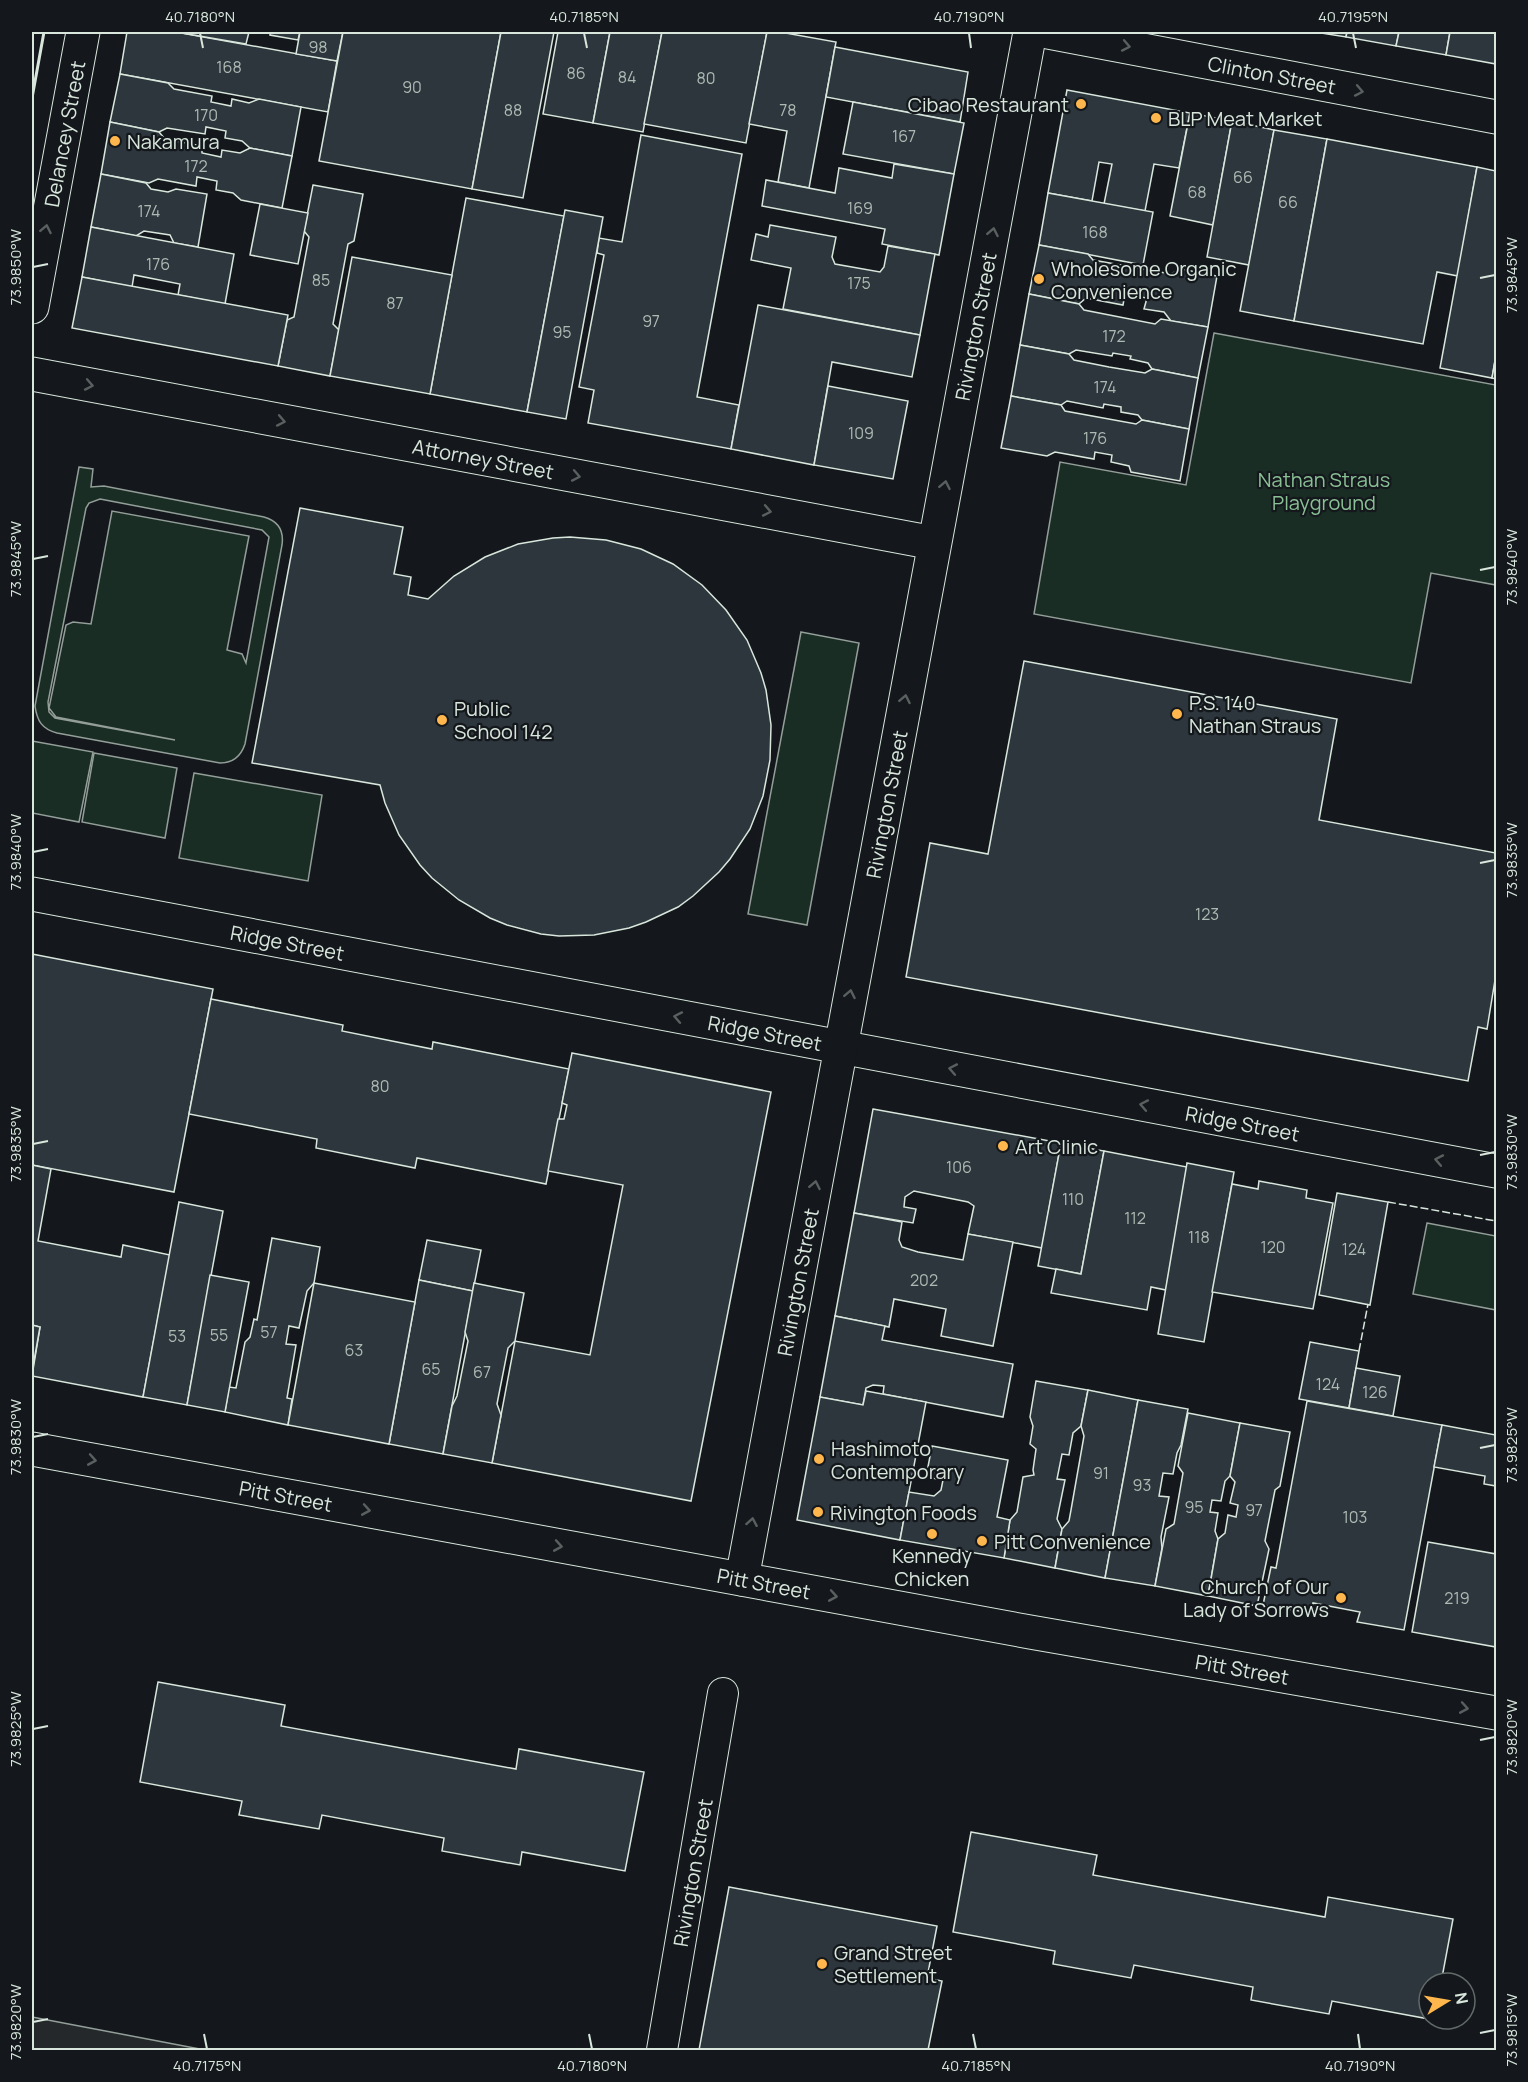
<svg xmlns="http://www.w3.org/2000/svg" width="1528" height="2082" viewBox="0 0 1528 2082" font-family="Manrope,sans-serif">
<rect width="100%" height="100%" fill="#14181c"/>
<g fill="#1a2d24" stroke="#939e99" stroke-width="1.5" fill-rule="evenodd">
<path d="M1214,333l282,52v200l-65,-12 -20,110 -377,-69 26,-152 126,23z"/>
<path d="M79,467l14,2 -2,18 13,-1 160,31c14,4 20,14 18,28l-37,199c-4,12 -12,19 -25,19l-163,-30c-15,-4 -20,-12 -22,-27zM100,499l162,31 7,7 -23,126 -4,-9 -15,-4 22,-114 -137,-25 -21,113 -18,-2 -7,3 -17,83 7,9 119,23 -120,-22 -6,-6 -1,-10 38,-194 3,-5z"/>
<path d="M801,632l58,11 -52,282 -59,-11z"/>
<path d="M32,741l61,11 -14,70 -47,-9z"/>
<path d="M94,753l83,15 -12,70 -83,-16z"/>
<path d="M194,773l128,22 -14,86 -129,-23z"/>
<path d="M1427,1223l69,13v74l-83,-16z"/>
</g>
<path fill="#24282b" stroke="#939e99" stroke-width="1.5" d="M32,2017l173,33h-173z"/>
<g fill="#2c363c" stroke="#d8e6dc" stroke-width="1.5">
<path d="M127,32h49l161,29 -9,51 -208,-38z"/>
<path d="M176,32h73l-3,12z"/>
<path d="M270,32h30l-2,8 -28,-5z"/>
<path d="M300,32h43l-6,29 -41,-7z"/>
<path d="M343,32h158l-29,157 -153,-28z"/>
<path d="M501,32h53l-31,166 -51,-9z"/>
<path d="M558,32h52l-17,91 -50,-9z"/>
<path d="M610,32h52l-19,100 -50,-9z"/>
<path d="M662,32h105l-21,111 -102,-19z"/>
<path d="M767,32h13l56,10 -27,146 -31,-6 9,-51 -38,-7z"/>
<path d="M1315,32h32l-1,5z"/>
<path d="M1347,32h52l-3,14 -50,-9z"/>
<path d="M1399,32h51l-4,23 -50,-9z"/>
<path d="M1450,32h46v32l-50,-9z"/>
<path d="M835,47l133,25 -8,50 -134,-25z"/>
<path d="M120,74l48,9 6,6 38,7 -1,6 20,4 1,-7 17,4 10,-4 42,8 -9,49 -42,-8 -8,-7 -17,-3 1,-7 -20,-4 -1,7 -38,-6 -8,4 -49,-10z"/>
<path d="M1067,90l123,23 -11,55 -25,-4 -9,47 -41,-7 8,-40 -13,-2 -7,39 -44,-8z"/>
<path d="M853,102l111,21 -10,51 -111,-20z"/>
<path d="M1190,113l42,8 -19,104 -43,-9z"/>
<path d="M1232,121l42,9 -25,135 -42,-8z"/>
<path d="M110,122l49,10 6,7 37,7v7l19,4 1,-7 18,3 10,-5 42,8 -10,52 -41,-8 -8,-7 -17,-3 1,-9 -20,-4 -1,9 -38,-7 -9,4 -48,-9z"/>
<path d="M1274,130l53,9 -33,182 -54,-10z"/>
<path d="M641,135l101,19 -45,243 42,8 -8,44 -143,-26 6,-33 -15,-3 25,-132 -7,-2 2,-15 23,4z"/>
<path d="M1327,139l150,28 -19,109 -21,-4 -14,72 -129,-23z"/>
<path d="M894,164l60,10 -15,81 -57,-11 3,-15 -123,-23 4,-26 69,13 4,-25 53,10z"/>
<path d="M1477,167l19,4v184l-4,23 -52,-10z"/>
<path d="M101,174l45,9 5,6 17,3 8,-3 31,5 -9,53 -24,-4 -4,-8 -26,-4 -8,5 -45,-9z"/>
<path d="M313,185l50,9 -9,47 -6,3 -15,80 6,6 -9,46 -52,-10 9,-46 7,-3 15,-80 -5,-6z"/>
<path d="M1048,193l105,19 -10,53 -104,-20z"/>
<path d="M466,198l98,18 -37,196 -97,-18z"/>
<path d="M260,204l48,9 -10,51 -48,-9z"/>
<path d="M565,210l38,7 -37,202 -39,-7z"/>
<path d="M770,225l66,12 -4,20 3,7 45,8 4,-5 4,-21 47,8 -15,81 -137,-26 8,-41 -40,-8 5,-26 12,3z"/>
<path d="M91,227l143,27 -9,50 -47,-9 2,-11 -46,-9 -2,12 -50,-10z"/>
<path d="M1039,245l49,9 5,6 78,14 10,-5 36,7 -9,51 -37,-6 -7,-9 -20,-3 3,-11 -22,-4 -2,11 -37,-7 -7,6 -50,-10z"/>
<path d="M352,257l100,18 -22,119 -100,-18z"/>
<path d="M82,277l206,38 -10,51 -206,-38z"/>
<path d="M1029,294l50,10 5,6 71,14 6,-5 47,8 -10,51 -46,-9 -4,-6 -18,-4 1,-3 -18,-3 -1,3 -36,-6 -7,4 -49,-9z"/>
<path d="M758,305l162,30 -8,42 -80,-15 -18,103 -83,-16z"/>
<path d="M1020,345l49,9 5,6 35,7 36,6 7,-4 46,9 -9,51 -47,-9 -4,-5 -17,-3v-5l-17,-3 -1,4 -36,-7 -6,4 -50,-9z"/>
<path d="M1496,355v24l-4,-1z"/>
<path d="M828,386l80,15 -15,78 -79,-14z"/>
<path d="M1011,396l50,9 4,6 71,13 6,-4 47,9 -9,52 -49,-9 -2,-6 -18,-4 1,-7 -17,-3 -1,7 -39,-7 -8,4 -46,-8z"/>
<path d="M300,508l103,19 -9,47 17,3 -3,18 20,4 26,-23 31,-19 33,-13 35,-6 17,-1 36,3 35,9 32,15 29,21 24,25 21,30 14,33 5,17 5,35 -1,35 -7,36 -13,33 -20,30 -11,13 -26,24 -15,11 -32,15 -17,6 -35,7 -35,1 -18,-2 -34,-9 -17,-7 -31,-18 -27,-22 -12,-13 -21,-30 -14,-32 -5,-18 -128,-22z"/>
<path d="M1024,661l313,58 -18,101 177,33v121l-9,55 -9,-2 -10,54 -562,-104 24,-134 58,11z"/>
<path d="M32,954l181,35 -39,203 -142,-27z"/>
<path d="M211,999l132,26 -1,6 90,18 1,-7 136,27 -23,115 -129,-26 -2,10 -99,-20 1,-9 -128,-25z"/>
<path d="M572,1053l199,39 -80,409 -199,-38 23,-122 75,14 33,-170 -75,-14 10,-52h6l3,-14 -5,-2z"/>
<path d="M873,1109l188,34 -19,105 -74,-14 6,-28 -6,-4 -54,-11 -9,6 -1,10 12,2 -3,14 -59,-10z"/>
<path d="M1061,1143l43,8 -23,123 -43,-8z"/>
<path d="M1104,1151l83,16 -21,123 -15,-3 -4,23 -96,-17 5,-24 25,5z"/>
<path d="M1187,1163l47,9 -30,170 -46,-8z"/>
<path d="M32,1165l19,4 -13,72 83,16 2,-12 47,10 -27,142 -111,-21 8,-49 -8,-2z"/>
<path d="M1259,1181l48,9 -1,8 27,5 -20,106 -101,-17 20,-108 26,5z"/>
<path d="M1337,1193l51,9 -18,103 -51,-10z"/>
<path d="M179,1202l44,9 -36,194 -44,-8z"/>
<path d="M854,1213l48,9 -3,18 3,7 16,5 45,8 5,-26 45,8 -20,104 -52,-10 5,-27 -52,-10 -5,28 -54,-11z"/>
<path d="M272,1238l48,9 -6,36 -7,8 -8,37 -10,-2 -3,18 10,1 -9,53 5,1 -4,26 -63,-13 4,-25 7,1 9,-46 5,-5 4,-18 3,1z"/>
<path d="M427,1240l54,10 -8,41 -54,-11z"/>
<path d="M210,1275l39,7 -24,130 -38,-7z"/>
<path d="M419,1280l54,11 -30,163 -54,-10z"/>
<path d="M314,1283l101,19 -26,142 -101,-19z"/>
<path d="M474,1283l50,10 -9,48 -7,7 -11,56 4,11 -9,48 -49,-9 9,-48 5,-10 11,-55 -3,-9z"/>
<path d="M835,1316l50,10 -3,14 131,24 -10,53 -120,-23 1,-8 -11,-1 -7,3 -3,17 -43,-8z"/>
<path d="M32,1325l8,2 -8,45z"/>
<path d="M1310,1342l49,9 -10,57 -50,-9z"/>
<path d="M1356,1368l44,8 -7,40 -44,-8z"/>
<path d="M1036,1381l52,9 -7,36 -8,7 -4,22 -7,-1 -5,25 8,1 -8,39 5,10 -7,39 -51,-10 6,-38 7,-8 6,-35 11,-2 -1,-5 3,-21 -6,-5 3,-18 -3,-9z"/>
<path d="M1088,1390l50,10 -33,178 -50,-10 7,-39 7,-8 2,-11 13,-74 -3,-10z"/>
<path d="M866,1391l60,11 -26,138 -103,-20 23,-123 43,8z"/>
<path d="M1138,1400l50,9 -7,36 -4,8 -4,21 -10,-1 -4,23 10,1 -8,40 1,11 -7,38 -50,-8z"/>
<path d="M1307,1401l135,24 -38,205 -47,-8 3,-10 -47,-9 -2,10 -48,-8 8,-38 5,1z"/>
<path d="M1188,1413l52,10 -10,53 -5,5 -4,20 -9,-1 -2,12 8,1 -3,18 3,8 -10,57 -53,-10 11,-57 8,-5 9,-51 -5,-7z"/>
<path d="M1240,1423l50,9 -10,54 -5,4 -10,51 4,8 -12,57 -49,-10 10,-57 7,-6 3,-18 8,2 2,-12 -8,-2 5,-21 -5,-6z"/>
<path d="M1442,1425l54,10v51l-12,-2 1,-8 -51,-9z"/>
<path d="M932,1446l76,14 -11,57 13,3 -6,38 -104,-18 9,-48 25,4 7,-6 2,-10 -17,-3z"/>
<path d="M1428,1542l68,12v93l-84,-15z"/>
<path d="M158,1682l127,23 -4,21 235,43 3,-20 125,23 -19,99 -103,-19 -2,13 -78,-14 2,-13 -122,-23 -3,14 -80,-14 3,-14 -102,-19z"/>
<path d="M971,1832l126,23 -4,20 232,42 3,-20 125,22 -12,64h-12v36l-97,-18 -3,13 -78,-14 2,-13 -119,-22 -3,13 -78,-14 2,-13 -102,-19z"/>
<path d="M729,1887l208,39 -10,52 15,3 -14,69h3h-232z"/>
</g>
<g fill="none" stroke-linecap="round" stroke-linejoin="round">
<defs>
<g id="pedestrian">
<path id="s1" d="M662,2050l61,-357"/>
</g>
<g id="minor">
<path id="s2" d="M1048,32l448,85"/>
<path id="s3" d="M32,307l51,-275"/>
<path id="s4" d="M32,374l902,169"/>
<path id="s5" d="M32,894l1464,277"/>
<path id="s6" d="M32,1449l998,183 466,81"/>
<path id="s7" d="M742,1579l288,-1547"/>
</g>
</defs>
<use href="#pedestrian" stroke="#d8e6dc" stroke-width="32"/>
<use href="#minor" stroke="#d8e6dc" stroke-width="35"/>
<use href="#pedestrian" stroke="#14181c" stroke-width="30"/>
<use href="#minor" stroke="#14181c" stroke-width="33"/>
<g stroke="#d8e6dc" stroke-width="1.5" stroke-dasharray="8 3" stroke-linecap="butt">
<path d="M1388,1202l108,19"/>
<path d="M1359,1351l9,-47"/>
</g>
<path stroke="#d8e6dc" stroke-width="3" d="M32,98l12,-66"/>
</g>
<defs><path id="oneway-chevron" d="M-2-3.5L2.5 0L-2 3.5" fill="none" stroke-width="1.6" stroke-linecap="round" stroke-linejoin="round" transform="scale(1.5)"/></defs>
<g stroke="#59605f">
<use href="#oneway-chevron" transform="translate(1126 46) rotate(11)"/>
<use href="#oneway-chevron" transform="translate(1359 91) rotate(11)"/>
<use href="#oneway-chevron" transform="translate(46 229) rotate(-79)"/>
<use href="#oneway-chevron" transform="translate(993 232) rotate(-79)"/>
<use href="#oneway-chevron" transform="translate(89 385) rotate(11)"/>
<use href="#oneway-chevron" transform="translate(281 421) rotate(11)"/>
<use href="#oneway-chevron" transform="translate(576 476) rotate(11)"/>
<use href="#oneway-chevron" transform="translate(945 485) rotate(-79)"/>
<use href="#oneway-chevron" transform="translate(767 511) rotate(11)"/>
<use href="#oneway-chevron" transform="translate(905 699) rotate(-79)"/>
<use href="#oneway-chevron" transform="translate(850 994) rotate(-79)"/>
<use href="#oneway-chevron" transform="translate(678 1017) rotate(-169)"/>
<use href="#oneway-chevron" transform="translate(953 1069) rotate(-169)"/>
<use href="#oneway-chevron" transform="translate(1144 1105) rotate(-169)"/>
<use href="#oneway-chevron" transform="translate(1439 1160) rotate(-169)"/>
<use href="#oneway-chevron" transform="translate(815 1185) rotate(-79)"/>
<use href="#oneway-chevron" transform="translate(92 1460) rotate(10)"/>
<use href="#oneway-chevron" transform="translate(366 1510) rotate(10)"/>
<use href="#oneway-chevron" transform="translate(752 1522) rotate(-80)"/>
<use href="#oneway-chevron" transform="translate(558 1546) rotate(10)"/>
<use href="#oneway-chevron" transform="translate(833 1596) rotate(10)"/>
<use href="#oneway-chevron" transform="translate(1464 1708) rotate(10)"/>
</g>
<path fill="none" stroke="#d8e6dc" stroke-width="2" d="M200,33l3,15M584,33l3,15M969,33l2,15M1353,33l3,15M33,267l15,-3M1480,278l15,-3M33,559l15,-3M1480,570l15,-3M33,852l15,-3M1480,863l15,-3M33,1144l15,-3M1480,1155l15,-3M33,1437l15,-3M1480,1448l15,-3M33,1729l15,-3M1480,1740l15,-3M33,2022l15,-3M1480,2033l15,-3M204,2034l3,15M589,2034l3,15M973,2034l3,15M1358,2034l2,15"/>
<g fill="#ffb74d" stroke="#14181c" stroke-width="2">
<circle cx="1081" cy="104" r="6"/>
<circle cx="1156" cy="118" r="6"/>
<circle cx="115" cy="141" r="6"/>
<circle cx="1039" cy="279" r="6"/>
<circle cx="1177" cy="714" r="6"/>
<circle cx="442" cy="720" r="6"/>
<circle cx="1003" cy="1146" r="6"/>
<circle cx="819" cy="1459" r="6"/>
<circle cx="818" cy="1512" r="6"/>
<circle cx="932" cy="1534" r="6"/>
<circle cx="982" cy="1541" r="6"/>
<circle cx="1341" cy="1598" r="6"/>
<circle cx="822" cy="1964" r="6"/>
</g>
<g text-anchor="middle" dominant-baseline="central" stroke-width="4.5" stroke-linejoin="round" paint-order="stroke">
<g font-size="16" fill="#adbab4">
<text x="318" y="47">98</text>
<text x="229" y="67">168</text>
<text x="576" y="73">86</text>
<text x="627" y="77">84</text>
<text x="706" y="78">80</text>
<text x="412" y="87">90</text>
<text x="513" y="110">88</text>
<text x="788" y="110">78</text>
<text x="206" y="115">170</text>
<text x="904" y="136">167</text>
<text x="196" y="166">172</text>
<text x="1243" y="177">66</text>
<text x="1197" y="192">68</text>
<text x="1288" y="202">66</text>
<text x="860" y="208">169</text>
<text x="149" y="211">174</text>
<text x="1095" y="232">168</text>
<text x="158" y="264">176</text>
<text x="321" y="280">85</text>
<text x="859" y="283">175</text>
<text x="395" y="303">87</text>
<text x="651" y="321">97</text>
<text x="562" y="332">95</text>
<text x="1114" y="336">172</text>
<text x="1105" y="387">174</text>
<text x="861" y="433">109</text>
<text x="1095" y="438">176</text>
<text x="1207" y="914">123</text>
<text x="380" y="1086">80</text>
<text x="959" y="1167">106</text>
<text x="1073" y="1199">110</text>
<text x="1135" y="1218">112</text>
<text x="1199" y="1237">118</text>
<text x="1273" y="1247">120</text>
<text x="1354" y="1249">124</text>
<text x="924" y="1280">202</text>
<text x="269" y="1332">57</text>
<text x="219" y="1335">55</text>
<text x="177" y="1336">53</text>
<text x="354" y="1350">63</text>
<text x="431" y="1369">65</text>
<text x="482" y="1372">67</text>
<text x="1328" y="1384">124</text>
<text x="1375" y="1392">126</text>
<text x="1101" y="1473">91</text>
<text x="1142" y="1485">93</text>
<text x="1194" y="1507">95</text>
<text x="1254" y="1510">97</text>
<text x="1355" y="1517">103</text>
<text x="1457" y="1598">219</text>
</g>
<g font-size="20" fill="#d8e6dc" stroke="#14181c">
<text stroke="none"><textPath href="#s2" startOffset="228">Clinton Street</textPath></text>
<text stroke="none"><textPath href="#s3" startOffset="176">Delancey Street</textPath></text>
<text stroke="none"><textPath href="#s7" startOffset="1274">Rivington Street</textPath></text>
<text stroke="none"><textPath href="#s4" startOffset="459">Attorney Street</textPath></text>
<text stroke="none"><textPath href="#s7" startOffset="788">Rivington Street</textPath></text>
<text stroke="none"><textPath href="#s5" startOffset="260">Ridge Street</textPath></text>
<text stroke="none"><textPath href="#s5" startOffset="746">Ridge Street</textPath></text>
<text stroke="none"><textPath href="#s5" startOffset="1232">Ridge Street</textPath></text>
<text stroke="none"><textPath href="#s7" startOffset="302">Rivington Street</textPath></text>
<text stroke="none"><textPath href="#s6" startOffset="258">Pitt Street</textPath></text>
<text stroke="none"><textPath href="#s6" startOffset="744">Pitt Street</textPath></text>
<text stroke="none"><textPath href="#s6" startOffset="1230">Pitt Street</textPath></text>
<text stroke="none"><textPath href="#s1" startOffset="180">Rivington Street</textPath></text>
</g>
<g font-size="20" fill="#d8e6dc" stroke="#14181c" text-anchor="start">
<text x="1069" y="104" text-anchor="end">Cibao Restaurant</text>
<text x="1168" y="118">BLP Meat Market</text>
<text x="127" y="141">Nakamura</text>
<text x="1051" y="268">Wholesome Organic<tspan x="1051" dy="23">Convenience</tspan></text>
<text x="1189" y="702">P.S. 140<tspan x="1189" dy="23">Nathan Straus</tspan></text>
<text x="454" y="708">Public<tspan x="454" dy="23">School 142</tspan></text>
<text x="1015" y="1146">Art Clinic</text>
<text x="831" y="1448">Hashimoto<tspan x="831" dy="23">Contemporary</tspan></text>
<text x="830" y="1512">Rivington Foods</text>
<text x="994" y="1541">Pitt Convenience</text>
<text x="932" y="1555" text-anchor="middle">Kennedy<tspan x="932" dy="23">Chicken</tspan></text>
<text x="1329" y="1586" text-anchor="end">Church of Our<tspan x="1329" dy="23">Lady of Sorrows</tspan></text>
<text x="834" y="1952">Grand Street<tspan x="834" dy="23">Settlement</tspan></text>
</g>
<g font-size="20" fill="#8ac095" stroke="#14181c">
<text x="1324" y="479">Nathan Straus<tspan x="1324" dy="23">Playground</tspan></text>
</g>
</g>
<rect width="1528" height="2082" fill="none" stroke="#14181c" stroke-width="66"/>
<g transform="translate(1447 2001) rotate(79)"><circle r="28" fill="#14181c" stroke="#626a69" stroke-width="1.5"/>
<path d="M0-4.5L10 22L0 15L-10 22Z" fill="#ffb74d"/>
<text y="-9" font-size="16" font-weight="bold" text-anchor="middle" fill="#d8e6dc">N</text>
</g>
<rect x="33" y="33" width="1462" height="2016" fill="none" stroke="#d8e6dc" stroke-width="2"/>
<g font-size="15" text-anchor="middle" fill="#d8e6dc">
<text x="200" y="22">40.7180°N</text>
<text x="584" y="22">40.7185°N</text>
<text x="969" y="22">40.7190°N</text>
<text x="1353" y="22">40.7195°N</text>
<text transform="translate(16 267) rotate(-90)" y="5">73.9850°W</text>
<text transform="translate(1512 275) rotate(-90)" y="5">73.9845°W</text>
<text transform="translate(16 559) rotate(-90)" y="5">73.9845°W</text>
<text transform="translate(1512 567) rotate(-90)" y="5">73.9840°W</text>
<text transform="translate(16 852) rotate(-90)" y="5">73.9840°W</text>
<text transform="translate(1512 860) rotate(-90)" y="5">73.9835°W</text>
<text transform="translate(16 1144) rotate(-90)" y="5">73.9835°W</text>
<text transform="translate(1512 1152) rotate(-90)" y="5">73.9830°W</text>
<text transform="translate(16 1437) rotate(-90)" y="5">73.9830°W</text>
<text transform="translate(1512 1445) rotate(-90)" y="5">73.9825°W</text>
<text transform="translate(16 1729) rotate(-90)" y="5">73.9825°W</text>
<text transform="translate(1512 1737) rotate(-90)" y="5">73.9820°W</text>
<text transform="translate(16 2022) rotate(-90)" y="5">73.9820°W</text>
<text transform="translate(1512 2030) rotate(-90)" y="5">73.9815°W</text>
<text x="207" y="2071">40.7175°N</text>
<text x="592" y="2071">40.7180°N</text>
<text x="976" y="2071">40.7185°N</text>
<text x="1360" y="2071">40.7190°N</text>
</g>
</svg>
